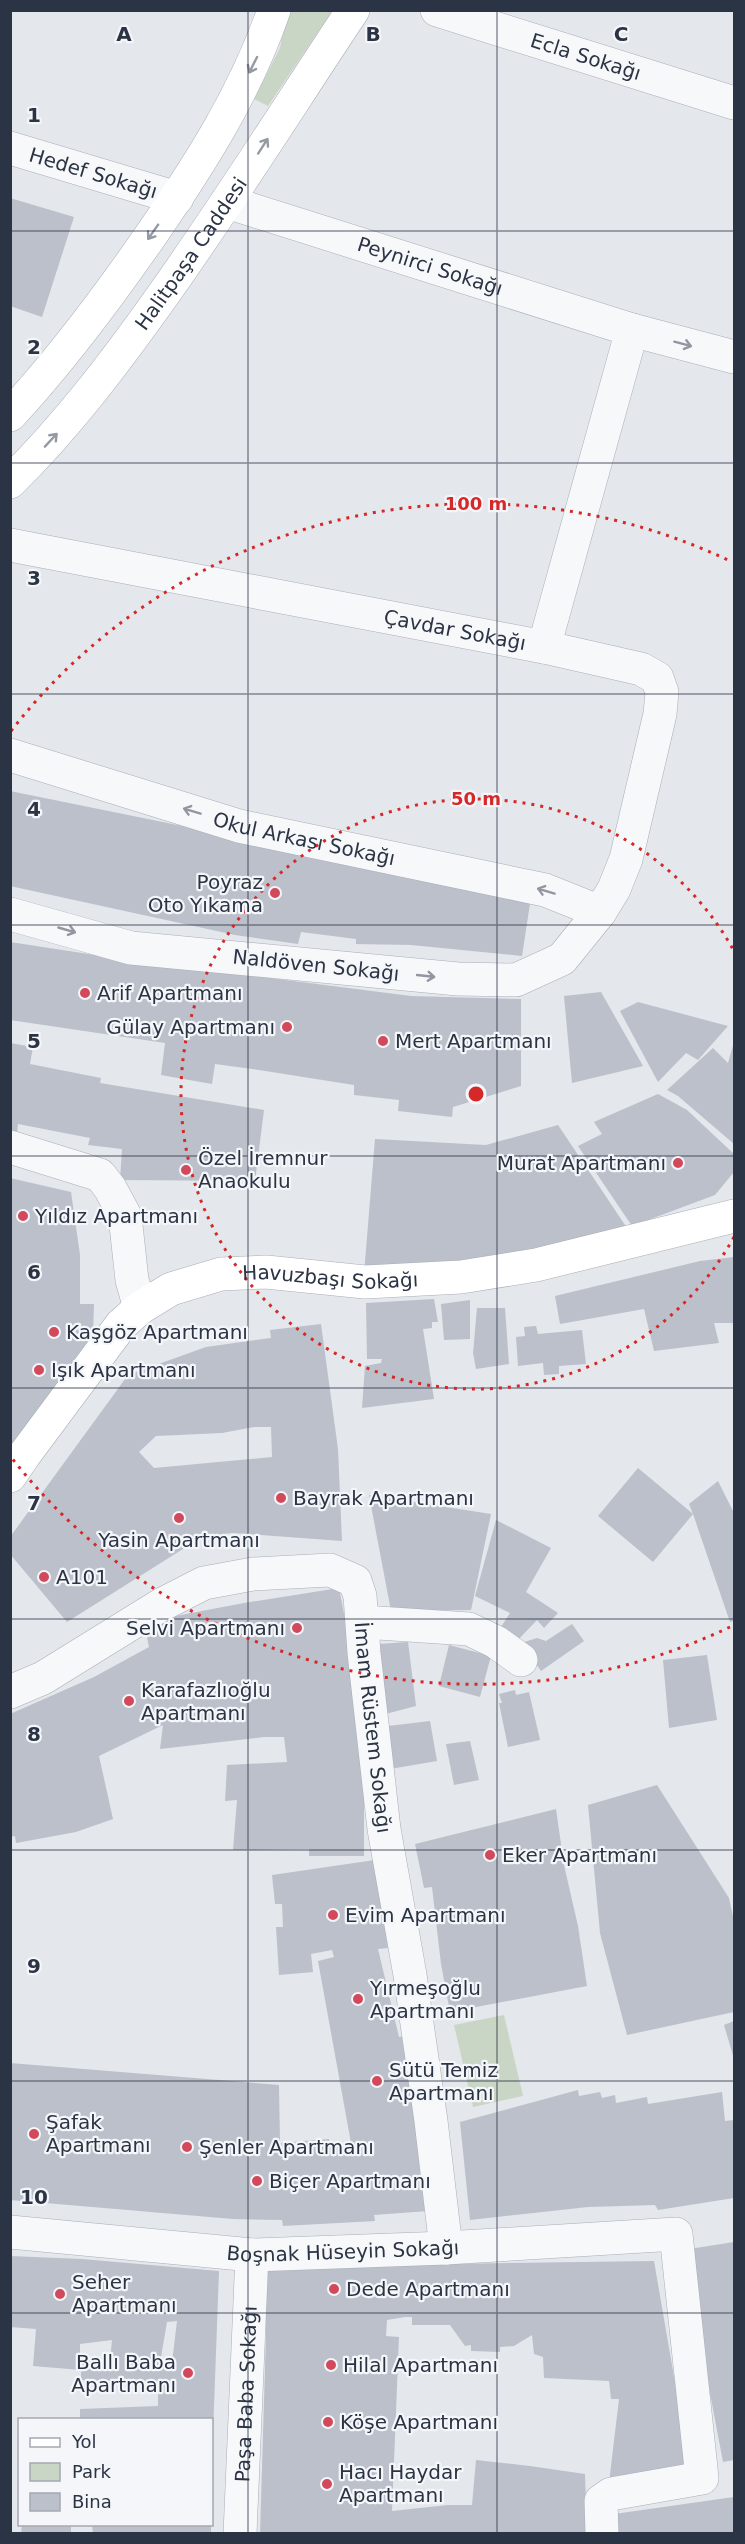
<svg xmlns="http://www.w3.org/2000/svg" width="745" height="2544" viewBox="0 0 745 2544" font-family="'DejaVu Sans',sans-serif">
<rect width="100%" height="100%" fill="#e4e7ec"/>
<g fill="#c9d6c5">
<path d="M287,11h45l-64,95 -14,-7 26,-51z"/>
<path d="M504,2015l19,81 -50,11 -19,-82z"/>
</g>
<g fill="#bbc0ca" fill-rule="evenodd">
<path d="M10,198l64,19 -32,100 -32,-11z"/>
<path d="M10,791l521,106 -9,59 -111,-11 -55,-1v-5l-55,-7 -3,12 -63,-9 -225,-49z"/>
<path d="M10,942l118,18 283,36 110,3v87l-68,21 -1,10 -54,-6 1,-11 -45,-5v-10l-95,-15 -44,-6 -3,20 -51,-9 4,-32 -155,-23z"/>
<path d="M601,992l42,74 -71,17 -8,-87z"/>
<path d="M638,1002l90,24 -30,34 -12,-7 -28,29 -38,-71z"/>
<path d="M734,1042v102l-56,-48 -11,-6 46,-42 15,15z"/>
<path d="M10,1043l23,4 -3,17 71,14 -1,5 164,27 -9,71 -135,-1 2,-31 -34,-4 2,-7 -72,-14 -1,9 -7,-1z"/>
<path d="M658,1094l29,16 47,44v18l-19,23 -83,31 -54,-80 24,-12 -8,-12z"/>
<path d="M558,1125l69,103 -110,26 -153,20 11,-135 111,6z"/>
<path d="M10,1178l61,14 9,63v49h14l-1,30 -83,114z"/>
<path d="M734,1257v66h-20l5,20 -65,8 -10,-42 -84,15 -5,-28 145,-35z"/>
<path d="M434,1299l4,23h-6v6l-9,1 11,70 -72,9 3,-42 16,-3 1,-4h-15l-1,-56z"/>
<path d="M470,1300v39l-26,1 -3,-36z"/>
<path d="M477,1308h28l4,56 -33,5 -3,-16z"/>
<path d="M321,1324l17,125 4,92 -110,-8 -30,4 -135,85 -57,-68v-17l118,-162 78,-28 65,-9 -1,-8zM254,1427h17l1,30 -118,11 -15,-16 17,-16 66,-3z"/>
<path d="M536,1326l2,8 44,-4 4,34 -27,2v8l-15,1 -1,-12 -25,3 -2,-29 9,-1 -1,-9z"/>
<path d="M638,1468l55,46 -4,-10 29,-23 16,32v108l-4,1 -37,-108 -40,48 -55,-46z"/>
<path d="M369,1495l122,19 -20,96 -80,1z"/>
<path d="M496,1520l55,28 -25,44 32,21 -14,15 -7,-8 -21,22 -15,-15 9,-14 -35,-17z"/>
<path d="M339,1588l13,66 12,136v66h-55v-7l-76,1 4,-50 -12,1 2,-36 60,-3 -3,-25h-20l-104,12 3,-24 -64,31 14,63 -37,13 -60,11 -1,-7 -5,1v-123l84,-37 55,-30 -5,-25 100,-19z"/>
<path d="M572,1624l12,17 -43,30 -20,-28 16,-5 9,3z"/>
<path d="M408,1642l8,64 -38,10 1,-72z"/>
<path d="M449,1645l42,11 -11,41 -41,-11z"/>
<path d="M707,1655l10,65 -48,8 -6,-68z"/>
<path d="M515,1690l1,5 13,-3 11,48 -32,7 -9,-44h3l-3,-9z"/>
<path d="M430,1721l7,40 -53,9 -4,-43z"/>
<path d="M470,1741l9,39 -25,5 -8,-41z"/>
<path d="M657,1785l72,113 5,23v91l-107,23 -27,-102 -12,-128z"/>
<path d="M556,1809l8,56 14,61 9,60 -137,26 -9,-48 -9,-77 -8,1 -9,-44z"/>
<path d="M375,1860l13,88 -10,1 21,88 6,-1 23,175 -54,4 1,6 -92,5 -1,-6 -49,-1 -223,-19v-137l269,22 1,58 49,-4v7l22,-3 -33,-182 16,-4 -2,-7 -21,4 2,18 -34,3 -3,-48h7l-1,-23h-7l-3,-29z"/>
<path d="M734,2021v38l-10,-34z"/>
<path d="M578,2090l1,6 21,-4 2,6 13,-3 1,8 31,-6 1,7 74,-12 3,29 9,-1v78l-76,12 -3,-5 -67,2 -118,13 -10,-98z"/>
<path d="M734,2242v218l-11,2 -40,-212z"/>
<path d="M10,2256l72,3 137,12 -6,163h-1v-14h-132v-11l78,-3v-23l-77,-3v-10l-48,-4 3,-37 -26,-2zM177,2321l-5,42h-12l7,-41zM112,2340l-2,20 -30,1v-17z"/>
<path d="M264,2260l182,4 208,-3 37,214 -83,16 11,-92h-8l-2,-18 -65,-3 -1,-21 -9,-3 -2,-19 -18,11 -14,1v5l-29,-1v-6l-6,1 -15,-21h-38v-8h-7l-18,3 -1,16 13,1 -7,174 56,-6h24l4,-45 54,6 55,8 2,60h-327l6,-199z"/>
<path d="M734,2497v37h-118l-2,-20z"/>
<path d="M22,2524h49v10h-50z"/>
<path d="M92,2524h119v10h-118z"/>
</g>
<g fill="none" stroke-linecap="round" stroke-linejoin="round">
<defs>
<g id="street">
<path id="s1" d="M437,10l297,93"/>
<path id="s2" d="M10,148l167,50"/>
<path id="s3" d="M227,202l405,128 102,27"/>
<path id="s4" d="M10,545l534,102 97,22 16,9 5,14 -2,22 -34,145 -12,30 -14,23 -38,47 -46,21 -58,-1 -327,-31 -121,-34"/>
<path d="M544,647l88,-317"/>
<path id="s5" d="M10,755l229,71 306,64 55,22"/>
<path d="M10,1147l90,28 10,13 15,28 7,64 8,28"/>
<path d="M363,1622l106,7 27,13 25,18"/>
<path id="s6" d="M10,1692l33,-14 118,-73 43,-22 49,-9 77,-4 25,11 5,15 4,57 20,176 26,146 21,146 15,127"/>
<path id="s7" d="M10,2232l242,23 194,-7 230,-14 26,244 -91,16 -10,7 1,33"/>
<path id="s8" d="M240,2534l12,-279"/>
</g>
<g id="secondary">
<path d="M10,415c52,-56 98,-118 141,-180 49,-71 95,-143 123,-225"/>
<path id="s9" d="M10,482c58,-57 106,-121 153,-187 66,-93 127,-190 190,-285"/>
<path id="s10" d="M10,1476l15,-22 96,-129 19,-17 31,-19 50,-15 45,-2 99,10 96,-5 75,-12 198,-49"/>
</g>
</defs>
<use href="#street" stroke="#a9aeb7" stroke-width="34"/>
<use href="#secondary" stroke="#a9aeb7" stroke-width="34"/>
<use href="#street" stroke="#f7f8fa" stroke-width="33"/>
<use href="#secondary" stroke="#fff" stroke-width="33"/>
</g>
<defs><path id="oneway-shaft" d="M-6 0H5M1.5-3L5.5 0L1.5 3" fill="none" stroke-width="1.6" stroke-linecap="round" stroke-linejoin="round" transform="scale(1.5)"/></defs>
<g stroke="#959aa2">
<use href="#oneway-shaft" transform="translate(253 65) rotate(117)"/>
<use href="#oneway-shaft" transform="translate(263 146) rotate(-57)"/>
<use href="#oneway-shaft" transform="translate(153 232) rotate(125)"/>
<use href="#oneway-shaft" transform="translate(51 440) rotate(-47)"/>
</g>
<g stroke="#9196a0">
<use href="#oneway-shaft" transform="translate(683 344) rotate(15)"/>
<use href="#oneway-shaft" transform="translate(192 811) rotate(-163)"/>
<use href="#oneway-shaft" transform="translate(546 891) rotate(-163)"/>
<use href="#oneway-shaft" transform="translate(67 930) rotate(16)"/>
<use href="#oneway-shaft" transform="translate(426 976) rotate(6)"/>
</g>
<path fill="none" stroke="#2b3445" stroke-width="1.5" stroke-opacity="0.55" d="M248,10v2524M497,10v2524M10,231h724M10,463h724M10,694h724M10,925h724M10,1156h724M10,1388h724M10,1619h724M10,1850h724M10,2081h724M10,2313h724"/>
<g fill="none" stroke="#d62828" stroke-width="3" stroke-dasharray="3 6">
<path d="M734 1237A295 295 0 1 1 734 951"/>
<path d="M730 1627A590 590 0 0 1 11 1457M11 731A590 590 0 0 1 730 561"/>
</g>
<g fill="#d1495b" stroke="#f4f6f9" stroke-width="2">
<circle cx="275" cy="893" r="6"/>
<circle cx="85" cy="993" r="6"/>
<circle cx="287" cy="1027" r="6"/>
<circle cx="383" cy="1041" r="6"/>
<circle cx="678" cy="1163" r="6"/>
<circle cx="186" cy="1170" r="6"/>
<circle cx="23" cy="1216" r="6"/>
<circle cx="54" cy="1332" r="6"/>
<circle cx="39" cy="1370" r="6"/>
<circle cx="281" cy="1498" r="6"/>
<circle cx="179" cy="1518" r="6"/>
<circle cx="44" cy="1577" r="6"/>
<circle cx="297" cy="1628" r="6"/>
<circle cx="129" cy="1701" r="6"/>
<circle cx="490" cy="1855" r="6"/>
<circle cx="333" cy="1915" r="6"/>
<circle cx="358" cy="1999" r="6"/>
<circle cx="377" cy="2081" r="6"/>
<circle cx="34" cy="2134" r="6"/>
<circle cx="187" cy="2147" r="6"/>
<circle cx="257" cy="2181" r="6"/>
<circle cx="334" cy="2289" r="6"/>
<circle cx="60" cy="2294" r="6"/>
<circle cx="331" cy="2365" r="6"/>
<circle cx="188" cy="2373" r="6"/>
<circle cx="328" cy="2422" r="6"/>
<circle cx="327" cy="2484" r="6"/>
</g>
<g text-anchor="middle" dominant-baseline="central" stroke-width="4.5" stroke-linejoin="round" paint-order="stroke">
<g font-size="20" fill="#2b3445" stroke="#f4f6f9">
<text stroke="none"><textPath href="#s1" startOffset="156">Ecla Sokağı</textPath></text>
<text stroke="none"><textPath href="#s2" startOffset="87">Hedef Sokağı</textPath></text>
<text stroke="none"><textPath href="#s9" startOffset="292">Halitpaşa Caddesi</textPath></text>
<text stroke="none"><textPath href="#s3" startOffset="213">Peynirci Sokağı</textPath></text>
<text stroke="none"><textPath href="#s4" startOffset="453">Çavdar Sokağı</textPath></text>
<text stroke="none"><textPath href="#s5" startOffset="306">Okul Arkası Sokağı</textPath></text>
<text transform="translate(316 965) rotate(6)">Naldöven Sokağı</text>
<text stroke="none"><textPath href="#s10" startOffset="411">Havuzbaşı Sokağı</textPath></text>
<text stroke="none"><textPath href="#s6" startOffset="525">İmam Rüstem Sokağı</textPath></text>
<text stroke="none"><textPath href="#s7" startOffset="334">Boşnak Hüseyin Sokağı</textPath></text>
<text stroke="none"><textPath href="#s8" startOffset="140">Paşa Baba Sokağı</textPath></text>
</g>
<g font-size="20" fill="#2b3445" stroke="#f4f6f9" text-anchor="start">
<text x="263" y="882" text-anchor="end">Poyraz<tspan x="263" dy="23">Oto Yıkama</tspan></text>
<text x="97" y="993">Arif Apartmanı</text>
<text x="275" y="1027" text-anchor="end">Gülay Apartmanı</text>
<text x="395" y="1041">Mert Apartmanı</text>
<text x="198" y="1158">Özel İremnur<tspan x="198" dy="23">Anaokulu</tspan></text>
<text x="666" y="1163" text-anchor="end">Murat Apartmanı</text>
<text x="35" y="1216">Yıldız Apartmanı</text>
<text x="66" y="1332">Kaşgöz Apartmanı</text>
<text x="51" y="1370">Işık Apartmanı</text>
<text x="293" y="1498">Bayrak Apartmanı</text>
<text x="179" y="1540" text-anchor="middle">Yasin Apartmanı</text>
<text x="56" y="1577">A101</text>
<text x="285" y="1628" text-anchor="end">Selvi Apartmanı</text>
<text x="141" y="1690">Karafazlıoğlu<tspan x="141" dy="23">Apartmanı</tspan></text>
<text x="502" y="1855">Eker Apartmanı</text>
<text x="345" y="1915">Evim Apartmanı</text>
<text x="370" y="1988">Yırmeşoğlu<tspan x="370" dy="23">Apartmanı</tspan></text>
<text x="389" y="2070">Sütü Temiz<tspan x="389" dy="23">Apartmanı</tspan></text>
<text x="46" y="2122">Şafak<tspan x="46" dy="23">Apartmanı</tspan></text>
<text x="199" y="2147">Şenler Apartmanı</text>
<text x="269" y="2181">Biçer Apartmanı</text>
<text x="72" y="2282">Seher<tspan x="72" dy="23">Apartmanı</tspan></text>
<text x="346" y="2289">Dede Apartmanı</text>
<text x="176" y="2362" text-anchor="end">Ballı Baba<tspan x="176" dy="23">Apartmanı</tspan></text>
<text x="343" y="2365">Hilal Apartmanı</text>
<text x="340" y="2422">Köşe Apartmanı</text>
<text x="339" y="2472">Hacı Haydar<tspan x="339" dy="23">Apartmanı</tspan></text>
</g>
</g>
<g font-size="20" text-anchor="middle" font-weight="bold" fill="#2b3445" stroke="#f4f6f9" stroke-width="4.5" stroke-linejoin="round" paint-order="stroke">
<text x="124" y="41">A</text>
<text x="373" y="41">B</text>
<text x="621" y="41">C</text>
<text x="34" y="122">1</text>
<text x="34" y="354">2</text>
<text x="34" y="585">3</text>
<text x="34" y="816">4</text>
<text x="34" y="1048">5</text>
<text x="34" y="1279">6</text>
<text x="34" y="1510">7</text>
<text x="34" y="1741">8</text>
<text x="34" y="1973">9</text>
<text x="34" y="2204">10</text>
</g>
<circle cx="476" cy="1094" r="9" fill="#d62828" stroke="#f4f6f9" stroke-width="3"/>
<g font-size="18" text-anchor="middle" font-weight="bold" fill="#d62828" stroke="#f4f6f9" stroke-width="4.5" stroke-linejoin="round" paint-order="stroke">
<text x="476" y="510">100 m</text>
<text x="476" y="805">50 m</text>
</g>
<rect width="745" height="2544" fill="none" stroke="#2b3445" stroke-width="24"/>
<rect x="18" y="2418" width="195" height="108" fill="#f4f6f9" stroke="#a4a8b1" stroke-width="1.5"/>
<rect x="30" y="2438" width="30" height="9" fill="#ffffff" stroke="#a4a8b1" stroke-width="1.5"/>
<text x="72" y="2448" font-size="18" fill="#2b3445">Yol</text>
<rect x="30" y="2463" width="30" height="18" fill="#c9d6c5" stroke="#a4a8b1" stroke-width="1.5"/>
<text x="72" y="2478" font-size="18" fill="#2b3445">Park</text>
<rect x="30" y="2493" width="30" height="18" fill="#bbc0ca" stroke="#a4a8b1" stroke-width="1.5"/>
<text x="72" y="2508" font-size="18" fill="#2b3445">Bina</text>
</svg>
